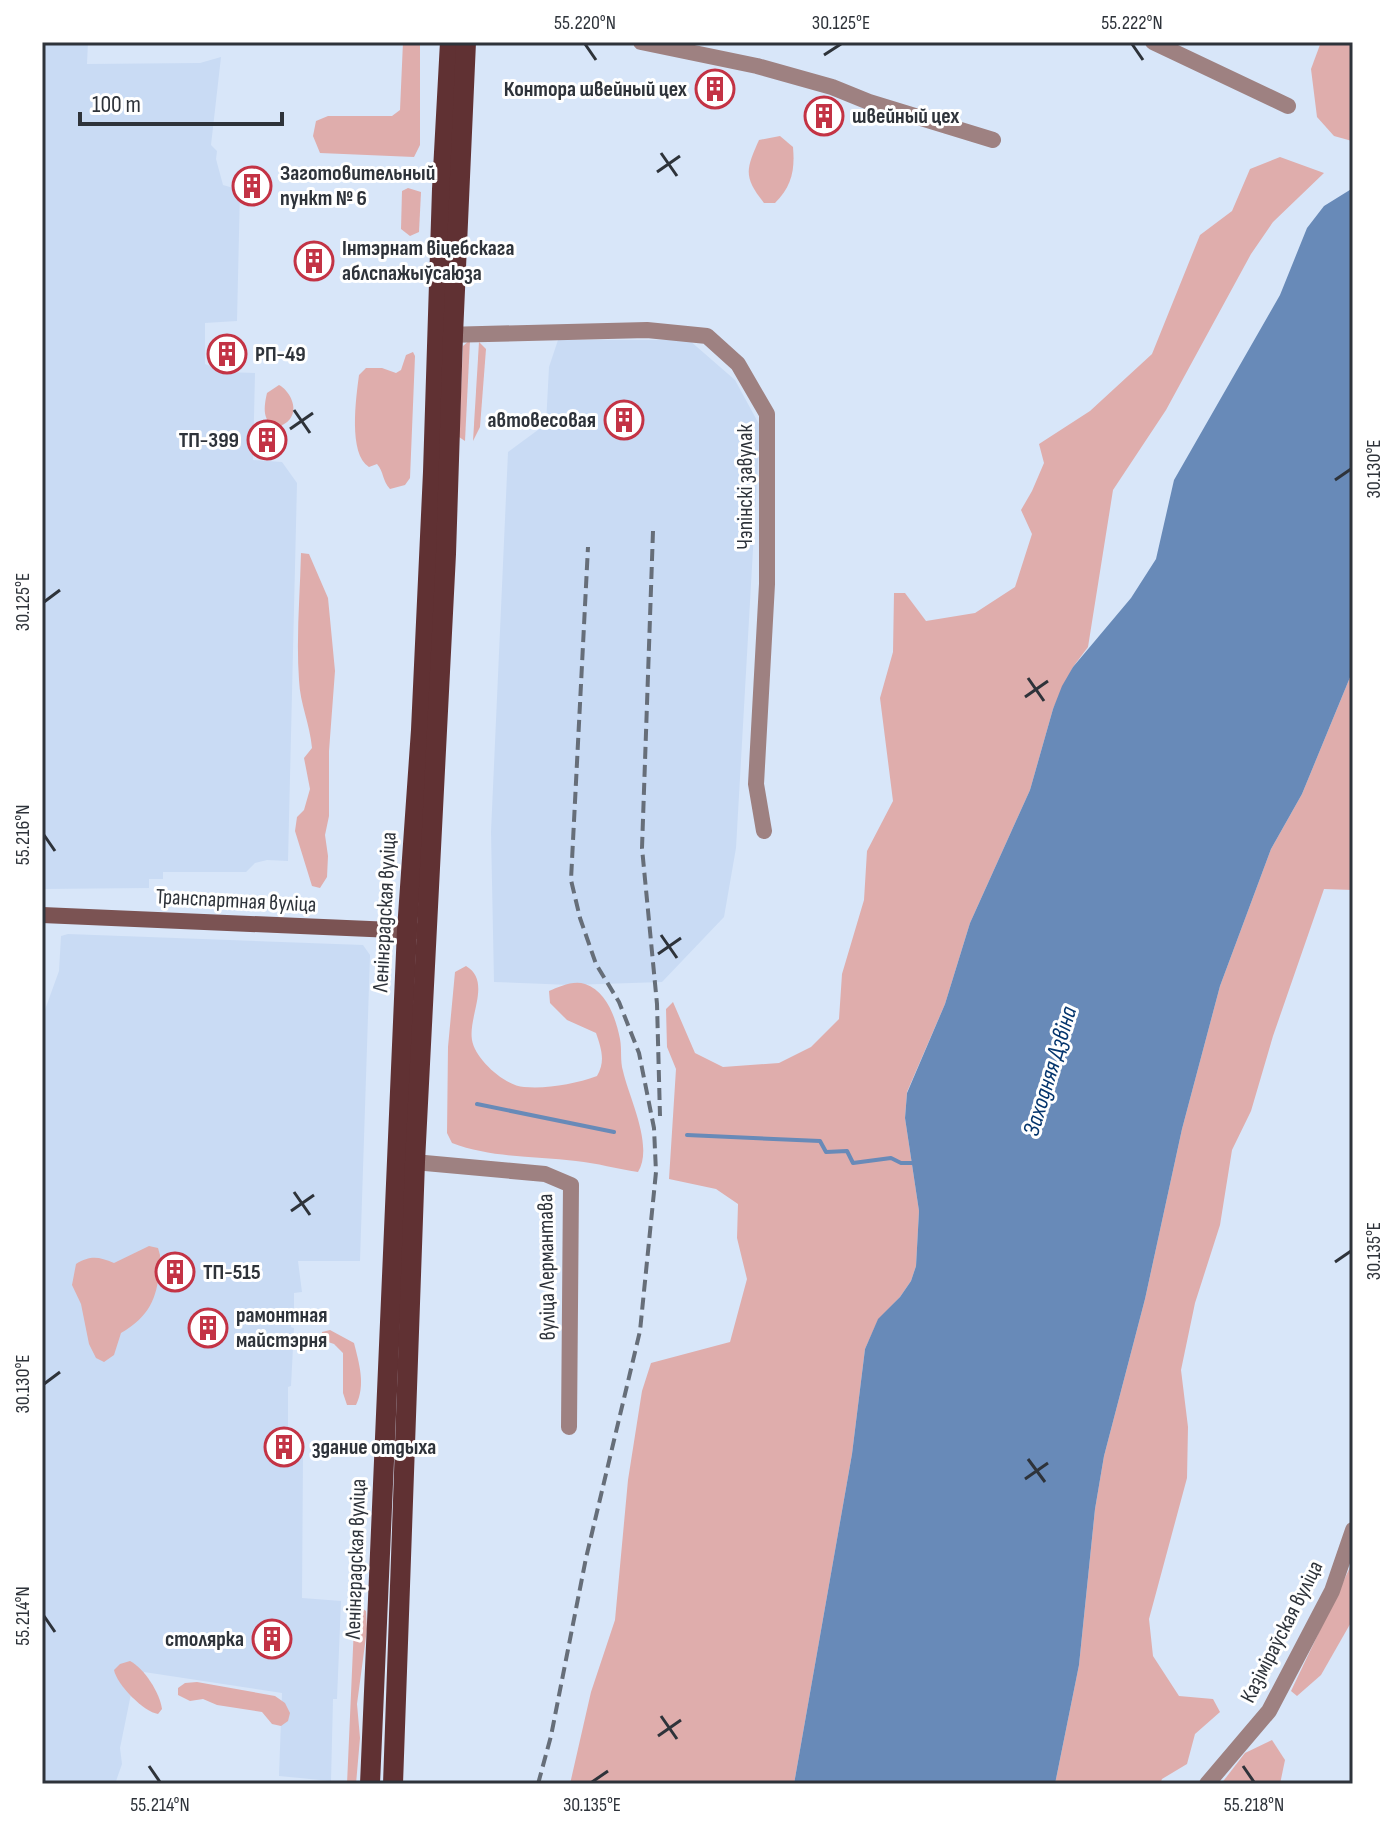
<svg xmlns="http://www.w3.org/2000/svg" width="1395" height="1826" viewBox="0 0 1395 1826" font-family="'Sofia Sans Condensed',sans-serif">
<rect width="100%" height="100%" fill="#d8e6f9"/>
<g fill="#c9dbf4">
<path d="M42,42h46l-1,22 113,-1 21,-6 -10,88 6,6 -1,8 7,26 17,5 -3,131 -32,2v41l21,8 29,1 -2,87 29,2 15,21 -9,378 -21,-1 -12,3 -9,9h-83v7h-14v9l-107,1z"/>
<path d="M558,340h131l46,40 25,46 -24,422 -12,69 -62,65 -91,3 -77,-3 -3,-150 17,-380 38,-28 3,-57z"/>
<path d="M68,934l295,11 7,10 -10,306h-62l4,31 -8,1v29l-3,1v4l3,1 -3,58 -3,1v42l3,24 12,1 -1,144 39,3 -4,98h-4l-2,82 -52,-5 3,-83 -138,-21 -2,18 -11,4 -11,54 2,16 -7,20h-73v-766l17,-47 2,-35z"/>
</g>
<g fill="#dfadac">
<path d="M403,42h17v103l-6,12 -94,-4 -7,-17 3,-15 12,-5h64l8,-6z"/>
<path d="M1321,42h32l-1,99 -18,-5 -17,-19 -6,-48z"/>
<path d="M780,136l13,11c2,23 -1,39 -18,56h-11c-21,-26 -18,-34 -5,-63z"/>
<path d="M1280,157l44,16 -51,49 -22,32 -85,156 -53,80 -25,157 -15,20 -20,42 -23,81 -60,133 -25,81 -38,88 -2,26 14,93 -3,55 -5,15 -11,16 -22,23 -13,29 -13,105 -58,330h-224l21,-92 24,-72 13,-140 14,-89 9,-28 79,-21 17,-63 -10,-41 1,-34 -22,-15 -47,-10 7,-110 -9,-22 -1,-38 7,-7 22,51 28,14 56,-4 32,-16 28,-28 3,-45 22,-74 3,-49 26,-50 -13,-103 13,-46 1,-59h11l21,28 49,-8 40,-26 17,-53 -11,-24 11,-19 12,-28 -5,-19 51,-33 62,-57 48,-119 32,-24 18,-42z"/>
<path d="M408,188l13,4 -2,40 -9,4 -9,-7 1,-38z"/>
<path d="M470,340l-5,101 -6,-4 4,-91z"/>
<path d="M479,342l7,7 -6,78 -7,14z"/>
<path d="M413,352l2,4 -5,122 -5,7 -15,4c-8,-9 -6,-17 -13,-25l-8,3c-21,-13 -13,-69 -10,-92l7,-7h16l14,5 5,-3 5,-15z"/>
<path d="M279,385c10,5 20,23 11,34 -3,4 -8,6 -11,8 -18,-3 -15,-21 -12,-34z"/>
<path d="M301,553l8,1 19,44 7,73 -6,80v65l-4,19 3,21 -1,21 -7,11 -8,-2 -17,-55 2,-14 7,-7 6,-21 -6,-31 8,-10c-2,-24 -12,-44 -13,-68 -3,-42 1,-85 2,-127z"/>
<path d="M1353,670v220l-29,-1 -51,147 -22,75 -19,39 -12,75 -25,78 -14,67 7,57 -1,51 -38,141 4,37 26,40 34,3 7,13 -25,22 -8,30 -25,15 -2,5h-105l24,-119 16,-156 9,-53 41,-157 37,-170 38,-143 51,-137 31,-55z"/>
<path d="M466,966c26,15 2,50 6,74 3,19 33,46 52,47 24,2 51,-3 73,-11 9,-15 4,-28 -1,-43l-29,-13 -17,-17 -1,-12c10,-4 24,-11 36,-7 22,7 31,35 35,55 2,11 0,22 3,32 6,27 31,75 15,101 -21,-3 -41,-9 -62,-11 -41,-5 -85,-3 -124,-18l-5,-10 1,-86 7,-75z"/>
<path d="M149,1246l9,2 2,7c-1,37 -6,59 -39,78l-7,22 -10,7 -8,-4 -7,-14 -8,-40 -9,-19 4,-21c15,-9 23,-7 38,-1z"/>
<path d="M330,1330l24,13c5,20 12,42 2,62h-9l-4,-12v-40l-9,-9 -12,-4v-8z"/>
<path d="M1353,1561v58l-32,56 -24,21 -6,-5z"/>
<path d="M359,1606l7,5 1,18 -10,75 3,34 -4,46h-9l7,-158 1,-16z"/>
<path d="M130,1661c14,7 30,32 32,48l-4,5c-14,-2 -41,-29 -44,-44l6,-6z"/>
<path d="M197,1682l78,14 10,7 5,10 -2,8 -7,5 -9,-2 -10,-12 -45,-7 -14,-6 -13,2 -12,-6v-7l7,-5z"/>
<path d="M1272,1740l13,20 -5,24h-59l24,-31z"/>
</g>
<path fill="#688ab8" d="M1353,188v482l-51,124 -31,55 -51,137 -38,143 -37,170 -41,157 -9,53 -16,156 -24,119h-261l58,-330 13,-105 13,-30 22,-22 11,-16 5,-15 3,-55 -14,-93 2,-25 38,-89 25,-81 60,-133 23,-81 9,-23 11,-19 58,-69 25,-39 18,-79 106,-185 27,-67 17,-22z"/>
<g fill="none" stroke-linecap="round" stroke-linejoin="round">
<g stroke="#688ab8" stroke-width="4">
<path d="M477,1104l137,28"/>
<path d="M687,1135l133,6 6,11 21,-1 6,12 38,-5 10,5h11"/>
</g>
<g stroke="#9e8181" stroke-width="16">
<path d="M641,42l116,24 75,21 37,15 124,38"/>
<path d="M1153,42l135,64"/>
<path d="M444,335l203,-5 60,6 31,28 29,50v170l-11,200 8,47"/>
<path d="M403,1161l142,13 26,11 -2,242"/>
<path d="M1207,1784l62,-73 63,-120 21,-61"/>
</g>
<path stroke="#7b5353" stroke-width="16" d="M42,915l374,16"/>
<g stroke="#603133" stroke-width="20">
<path d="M370,1784l37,-854 14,-200 12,-258 9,-283 8,-147"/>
<path d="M393,1784l22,-622 31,-608 7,-219 13,-293"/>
</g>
<g stroke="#666e79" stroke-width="4" stroke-dasharray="12 6" stroke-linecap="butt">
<path d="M653,531l-11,317 15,156 3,112"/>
<path d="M538,1784l13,-48 35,-178 54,-227 16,-159 -2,-44 -15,-75 -20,-51 -23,-38 -16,-46 -9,-38 17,-333"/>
</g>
</g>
<path fill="none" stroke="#2e333a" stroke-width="3" d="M585,44l11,16M1132,44l11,16M824,55l17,-11M661,153l16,23M657,172l23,-16M294,410l16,23M290,429l23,-16M1335,480l16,-11M44,602l16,-12M1028,678l16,23M1025,697l23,-16M44,835l11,16M661,935l16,23M658,954l23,-16M294,1192l16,23M291,1211l23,-16M1335,1262l16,-11M44,1384l16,-12M1028,1459l17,23M1025,1479l23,-16M44,1616l11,16M661,1716l16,23M658,1736l23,-16M149,1766l11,16M1243,1766l11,16M592,1782l16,-11"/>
<defs>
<symbol id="building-ring" viewBox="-11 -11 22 22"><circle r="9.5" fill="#fff" stroke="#c33345" stroke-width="1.5"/><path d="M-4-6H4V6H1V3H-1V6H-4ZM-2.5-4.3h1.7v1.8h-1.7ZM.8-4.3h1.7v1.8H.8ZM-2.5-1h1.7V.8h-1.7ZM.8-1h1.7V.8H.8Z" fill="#c33345"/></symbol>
</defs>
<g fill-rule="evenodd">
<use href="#building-ring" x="693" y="67" width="44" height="44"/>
<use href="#building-ring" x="802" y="94" width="44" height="44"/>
<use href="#building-ring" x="230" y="164" width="44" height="44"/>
<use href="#building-ring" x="292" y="239" width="44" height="44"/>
<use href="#building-ring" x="205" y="332" width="44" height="44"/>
<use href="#building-ring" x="602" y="398" width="44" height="44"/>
<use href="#building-ring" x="245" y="418" width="44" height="44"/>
<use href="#building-ring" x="153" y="1250" width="44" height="44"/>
<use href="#building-ring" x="186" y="1306" width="44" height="44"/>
<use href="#building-ring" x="262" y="1425" width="44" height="44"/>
<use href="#building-ring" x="250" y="1617" width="44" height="44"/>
</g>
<g text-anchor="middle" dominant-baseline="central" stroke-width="6" stroke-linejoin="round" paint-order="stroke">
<g font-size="22" font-weight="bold" fill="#2e333a" stroke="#fff" text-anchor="start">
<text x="687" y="89" text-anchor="end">Контора швейный цех</text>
<text x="852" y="116">швейный цех</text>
<text x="280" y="173">Заготовительный<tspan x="280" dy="25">пункт № 6</tspan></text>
<text x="342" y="248">Інтэрнат віцебскага<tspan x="342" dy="25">аблспажыўсаюза</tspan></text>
<text x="255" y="354">РП-49</text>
<text x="596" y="420" text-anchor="end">автовесовая</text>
<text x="239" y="440" text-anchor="end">ТП-399</text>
<text x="203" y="1272">ТП-515</text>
<text x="236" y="1315">рамонтная<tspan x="236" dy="25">майстэрня</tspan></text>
<text x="312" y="1447">здание отдыха</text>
<text x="244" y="1639" text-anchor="end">столярка</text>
</g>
<g font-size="22" fill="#2e333a" stroke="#fff">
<text transform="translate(745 487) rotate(-90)">Чэпінскі завулак</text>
<text transform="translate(236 901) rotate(3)">Транспартная вуліца</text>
<text transform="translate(385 912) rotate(-87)">Ленінградская вуліца</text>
<text transform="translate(547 1267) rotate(-91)">вуліца Лермантава</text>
<text transform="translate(356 1559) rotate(-88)">Ленінградская вуліца</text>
<text transform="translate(1282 1632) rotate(-63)">Казіміраўская вуліца</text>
</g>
<g font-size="24" font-style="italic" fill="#04356d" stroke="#fff">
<text transform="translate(1050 1071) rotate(-73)">Заходняя Дзвіна</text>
</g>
</g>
<rect width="1395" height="1826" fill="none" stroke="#ffffff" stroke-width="88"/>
<path d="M80 112v12h202v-12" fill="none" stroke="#2e333a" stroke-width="4"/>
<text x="92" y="112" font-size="24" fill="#2e333a" stroke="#ffffff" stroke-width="6" paint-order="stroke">100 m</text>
<rect x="44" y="44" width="1307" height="1738" fill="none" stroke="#2e333a" stroke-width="3"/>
<g font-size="20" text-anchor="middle" fill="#2e333a">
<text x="585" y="29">55.220°N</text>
<text x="841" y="29">30.125°E</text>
<text x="1132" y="29">55.222°N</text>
<text transform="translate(1373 469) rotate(-90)" y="7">30.130°E</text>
<text transform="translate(22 602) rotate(-90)" y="7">30.125°E</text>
<text transform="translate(22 835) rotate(-90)" y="7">55.216°N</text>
<text transform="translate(1373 1251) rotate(-90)" y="7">30.135°E</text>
<text transform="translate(22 1384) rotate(-90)" y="7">30.130°E</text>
<text transform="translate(22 1616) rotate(-90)" y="7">55.214°N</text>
<text x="160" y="1811">55.214°N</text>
<text x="592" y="1811">30.135°E</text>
<text x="1254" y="1811">55.218°N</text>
</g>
</svg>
